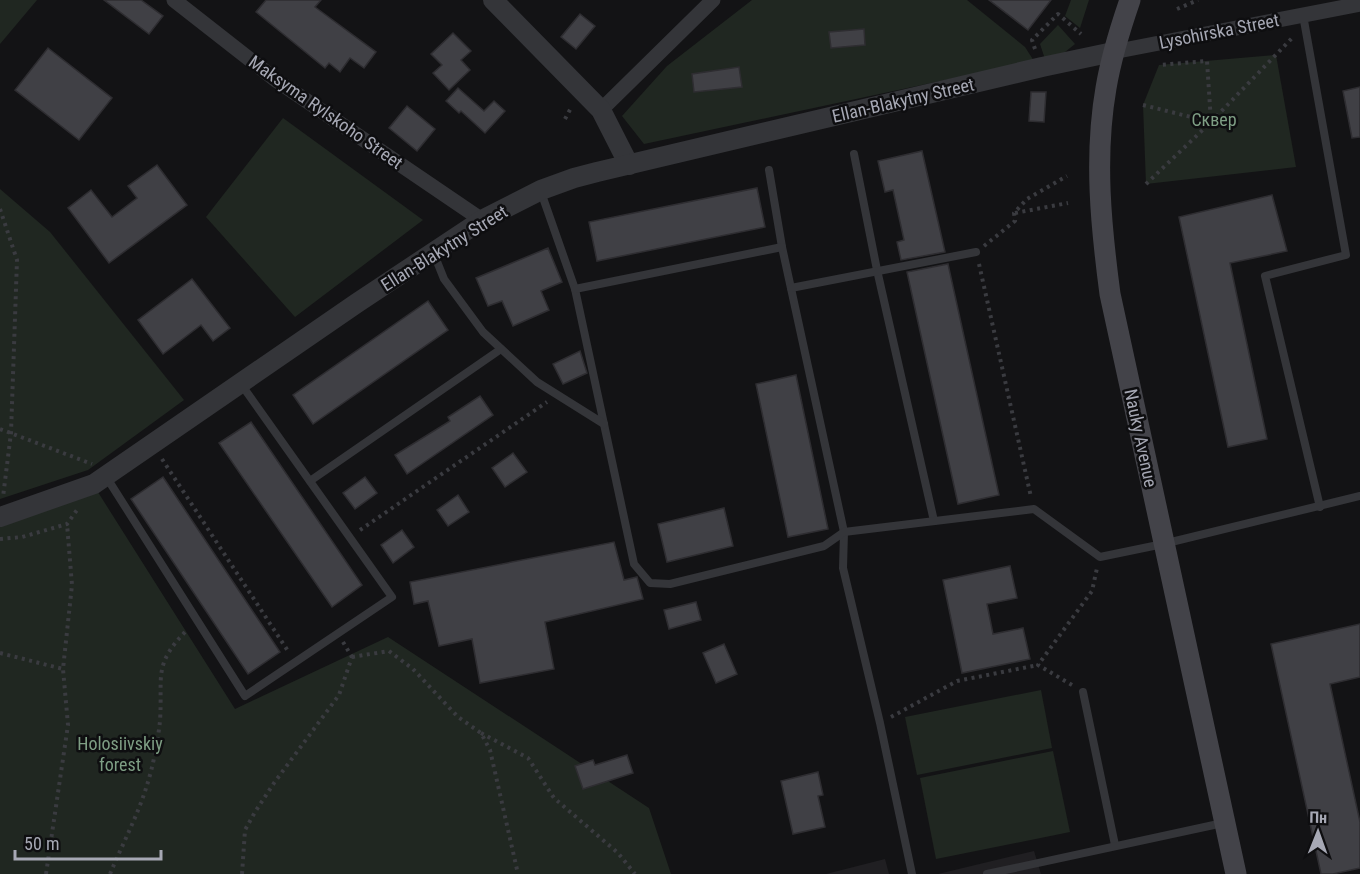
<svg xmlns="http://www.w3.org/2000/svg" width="1360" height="874" viewBox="0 0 1360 874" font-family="'Roboto Condensed',sans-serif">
<rect width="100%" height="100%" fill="#131315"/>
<g fill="#201f22">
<path d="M1034,851l7,23h-103z"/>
<path d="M885,859l4,15h-63z"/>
</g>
<g fill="#202721">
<path d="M0,0h37l-37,44z"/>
<path d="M752,0h215l58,47 9,14 -390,83 -22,-28 45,-50z"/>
<path d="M1071,0h18l-9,28 -15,-12z"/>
<path d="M1058,25l17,19 -10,8 2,5 -21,5 -6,-18z"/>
<path d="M1276,55l20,112 -150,17 -3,-79 16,-40z"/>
<path d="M283,118l140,102 -128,97 -89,-100z"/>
<path d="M0,189l50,43 134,168 -96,70 -88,29z"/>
<path d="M96,489l139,220 153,-72 261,171 22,66h-671v-351z"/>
<path d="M1041,690l11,58 -135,27 -12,-58z"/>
<path d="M1053,751l17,81 -134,27 -16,-81z"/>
</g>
<g fill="#404045" stroke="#2e2d31" stroke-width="1.5">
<path d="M104,0h37l22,16 -14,18z"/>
<path d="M266,0h55l-6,7 61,45 -12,16 -14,-10 -10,14 -11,-9 -4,5 -69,-56z"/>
<path d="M989,0h62l-23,30z"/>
<path d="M580,14l15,12 -19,23 -15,-12z"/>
<path d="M864,29l1,16 -34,3 -2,-16z"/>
<path d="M453,33l18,18 -10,9 9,10 -21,20 -16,-17 9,-8 -11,-11z"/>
<path d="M48,48l64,50 -33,42 -64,-50z"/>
<path d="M739,67l3,20 -48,5 -2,-18z"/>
<path d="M1360,87v50l-8,1 -9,-47z"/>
<path d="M458,88l26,23 10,-10 11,10 -20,22 -24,-22 -2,2 -13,-12z"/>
<path d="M1031,92h15l-2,30 -15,-1z"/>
<path d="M407,106l28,23 -18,22 -28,-23z"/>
<path d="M922,151l23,101 -44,8 -4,-18 7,-2 -11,-50 -8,2 -7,-31z"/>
<path d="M157,165l30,40 -78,58 -41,-55 23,-18 21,27 25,-19 -9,-12z"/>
<path d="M757,188l8,39 -168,34 -8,-39z"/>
<path d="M1272,195l15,56 -57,12 37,176 -39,8 -49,-230z"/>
<path d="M548,248l14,34 -21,9 8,19 -36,16 -11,-25 -14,5 -12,-28z"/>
<path d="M948,264l51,231 -41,9 -51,-232z"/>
<path d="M192,279l38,49 -17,13 -12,-16 -38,29 -25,-34z"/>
<path d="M428,301l20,29 -135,94 -20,-29z"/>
<path d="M580,351l7,22 -24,11 -10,-20z"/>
<path d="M796,375l32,154 -40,8 -32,-153z"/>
<path d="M480,396l13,19 -86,59 -12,-19 55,-34 -2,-4z"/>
<path d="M251,422l111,163 -30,22 -113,-164z"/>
<path d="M513,453l14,19 -22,15 -13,-19z"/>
<path d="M163,477l117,175 -32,22 -117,-175z"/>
<path d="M365,477l12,16 -22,16 -12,-16z"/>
<path d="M458,495l11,17 -21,14 -11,-16z"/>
<path d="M724,508l9,38 -66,16 -9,-38z"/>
<path d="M402,530l12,17 -21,16 -12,-18z"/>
<path d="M614,542l10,38 13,-3 6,22 -98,23 9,47 -74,14 -8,-44 -33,7 -11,-45 -14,3 -4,-22z"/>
<path d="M1010,566l7,32 -30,6 6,30 30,-6 7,31 -68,14 -19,-93z"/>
<path d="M696,602l5,18 -32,9 -5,-19z"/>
<path d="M1360,624v53l-30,7 30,138v46l-27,6h-12l-50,-230z"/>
<path d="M724,644l13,30 -21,9 -13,-30z"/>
<path d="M627,755l6,18 -50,16 -8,-23 18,-6 2,5z"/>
<path d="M818,772l5,23 -5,1 7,31 -32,7 -12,-53z"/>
</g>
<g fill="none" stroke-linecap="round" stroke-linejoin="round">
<g stroke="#3a3b40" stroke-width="4" stroke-dasharray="3 4.5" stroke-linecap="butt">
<path d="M1177,9l21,-9"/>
<path d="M1035,49l-3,-9 26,-26 23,20"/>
<path d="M1143,105l68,17 -4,-61 -48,4"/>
<path d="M565,119l7,-13"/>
<path d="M1146,184l65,-62 83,-86"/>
<path d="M0,209l17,51 -6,173 -8,64"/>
<path d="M1015,213l53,-10"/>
<path d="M984,246l31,-25 -1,-8 13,-14 40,-23"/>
<path d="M979,264l52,233"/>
<path d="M0,429l92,35"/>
<path d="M162,459l126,192"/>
<path d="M360,530l187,-128"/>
<path d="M0,539l22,-2 45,-13 10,-14"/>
<path d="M343,642l9,15"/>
<path d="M0,653l63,16"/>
<path d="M352,657l37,-6 24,18 45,48 23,16 9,17 28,124"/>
<path d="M1072,685l-34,-20 54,-74 5,-23"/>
<path d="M891,717l66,-36 81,-16"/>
<path d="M481,733l47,25 26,40 64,55 17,21"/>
<path d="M46,874l22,-149 -5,-56 9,-84 -5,-61"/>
<path d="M110,874c12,-29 28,-59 37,-89 6,-18 11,-45 13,-64 3,-45 -8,-56 28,-92"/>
<path d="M242,874l3,-44 10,-18 19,-29 65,-88 13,-38"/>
</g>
<g stroke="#343539" stroke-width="8">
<path d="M1303,15l43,240 -81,21 55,231"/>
<path d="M854,154l23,116 57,251"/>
<path d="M769,170l13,77 62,285 -1,36 37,155 32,151"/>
<path d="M541,192l34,97 59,275 16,19 20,1 154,-38 20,-14 190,-23 66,48 63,-13 197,-48"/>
<path d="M434,254l10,25 39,53 54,50 67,42"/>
<path d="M791,288l185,-36"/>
<path d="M575,289l207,-42"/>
<path d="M107,478l138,218 147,-99 -151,-213"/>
<path d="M310,481l191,-132"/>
<path d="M1083,692l32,153"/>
<path d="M987,874l236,-51"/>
</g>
<g stroke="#343539" stroke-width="15">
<path d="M174,0l102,80 206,140"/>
<path d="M1113,52l247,-48"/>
<path d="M601,110l112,-110"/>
</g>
<g stroke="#343539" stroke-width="20">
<path d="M493,0l108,110 28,55"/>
<path d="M0,517l94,-33 263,-181 125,-83 59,-30 33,-12 23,-6 445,-105 71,-15"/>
</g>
<path stroke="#434349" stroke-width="21" d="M1130,0c-10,29 -19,58 -24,88 -12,69 -5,138 4,206l126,580"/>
</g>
<g text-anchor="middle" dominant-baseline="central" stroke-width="5" stroke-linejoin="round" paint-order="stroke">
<g font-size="18" fill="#a6a8b4" stroke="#0e0e10">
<text transform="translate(1219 31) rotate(-11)">Lysohirska Street</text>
<text transform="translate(903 100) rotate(-13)">Ellan-Blakytny Street</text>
<text transform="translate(326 112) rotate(35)">Maksyma Rylskoho Street</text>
<text transform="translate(444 248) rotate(-32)">Ellan-Blakytny Street</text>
<text transform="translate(1141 438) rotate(78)">Nauky Avenue</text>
</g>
<g font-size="18" fill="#7e9e84" stroke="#0e0e10">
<text x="1214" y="119">Сквер</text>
<text x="120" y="743">Holosiivskiy<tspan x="120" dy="21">forest</tspan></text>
</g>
</g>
<g transform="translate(1318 832) rotate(1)" stroke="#0e0e10" stroke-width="4.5" paint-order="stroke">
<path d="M0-4.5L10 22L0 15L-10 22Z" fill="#a6a8b4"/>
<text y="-9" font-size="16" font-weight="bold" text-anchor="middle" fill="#a6a8b4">Пн</text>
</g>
<path d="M15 850v9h146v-9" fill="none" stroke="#a6a8b4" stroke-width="3"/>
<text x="24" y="850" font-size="18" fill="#a6a8b4" stroke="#0e0e10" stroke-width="4.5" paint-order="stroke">50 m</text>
</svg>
